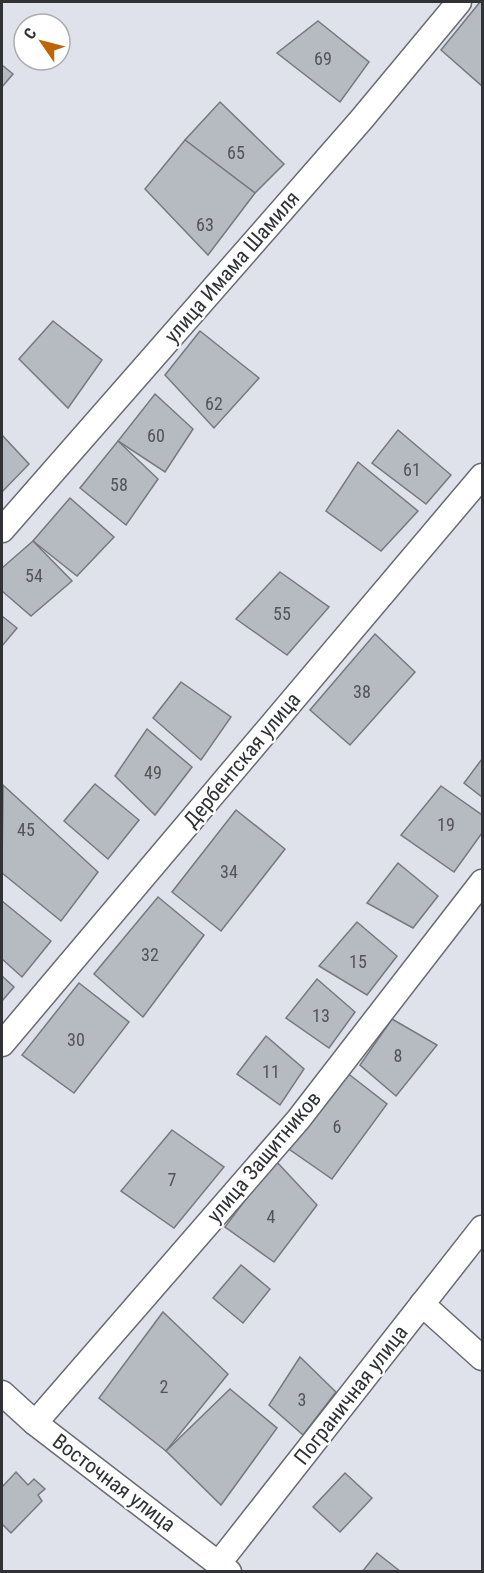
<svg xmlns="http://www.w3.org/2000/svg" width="484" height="1573" viewBox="0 0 484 1573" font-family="'Roboto Condensed',sans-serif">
<rect width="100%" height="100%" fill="#dfe2eb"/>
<g fill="#b6bac1" stroke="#767980" stroke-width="1.5">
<path d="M480,2h2v84l-41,-36z"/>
<path d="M318,21l51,41 -29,40 -63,-49z"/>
<path d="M2,65l11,9 -11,13z"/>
<path d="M220,102l64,62 -29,29 -70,-53z"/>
<path d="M185,140l70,53 -47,62 -63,-66z"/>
<path d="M53,321l49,39 -34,48 -49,-49z"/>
<path d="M200,331l59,47 -45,50 -49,-53z"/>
<path d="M155,394l38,35 -28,43 -47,-31z"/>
<path d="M398,430l53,45 -25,29 -54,-41z"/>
<path d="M2,435l27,29 -27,28z"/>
<path d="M118,441l40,38 -32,46 -46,-37z"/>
<path d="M358,462l60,49 -37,40 -55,-40z"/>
<path d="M70,498l44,39 -37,39 -44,-35z"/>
<path d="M33,541l39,40 -41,35 -29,-25v-23z"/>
<path d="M280,572l49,35 -42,48 -51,-36z"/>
<path d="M2,616l15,12 -15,18z"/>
<path d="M375,634l40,38 -65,73 -40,-35z"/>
<path d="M181,682l50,35 -30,43 -48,-42z"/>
<path d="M147,729l45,38 -37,48 -40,-39z"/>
<path d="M482,759v38l-18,-14z"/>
<path d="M95,784l44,36 -31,39 -44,-38z"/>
<path d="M3,785l95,87 -37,49 -59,-48z"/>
<path d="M441,786l41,29v18l-28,39 -53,-37z"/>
<path d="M236,810l49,39 -64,82 -49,-39z"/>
<path d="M398,863l40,33 -25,32 -46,-25z"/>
<path d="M158,897l46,38 -61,82 -49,-43z"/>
<path d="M2,901l49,40 -29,36 -20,-18z"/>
<path d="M357,922l40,34 -30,39 -48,-29z"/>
<path d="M2,976l12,11 -12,14z"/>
<path d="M317,979l38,33 -26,36 -43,-30z"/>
<path d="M79,983l50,39 -55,71 -52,-38z"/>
<path d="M392,1019l45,26 -41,51 -36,-31z"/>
<path d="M266,1036l38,33 -24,36 -43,-31z"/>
<path d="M346,1072l41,32 -55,75 -46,-32z"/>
<path d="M172,1130l52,37 -50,61 -53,-37z"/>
<path d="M275,1160l42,45 -43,57 -49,-35z"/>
<path d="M241,1265l29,24 -27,34 -30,-25z"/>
<path d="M163,1312l65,62 -62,77 -67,-53z"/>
<path d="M300,1357l36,35 -33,43 -34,-30z"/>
<path d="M230,1389l47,39 -56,77 -55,-54z"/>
<path d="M16,1472l12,13 6,-6 11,10 -7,6 4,6 -31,32 -9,-9v-37z"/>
<path d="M345,1473l27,25 -32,34 -27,-25z"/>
<path d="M377,1553l24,19h-39z"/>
</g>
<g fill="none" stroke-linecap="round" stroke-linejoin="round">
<defs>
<g id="minor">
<path d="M2,530l359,-410 98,-118"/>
<path d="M2,1044l480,-568"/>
<path d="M422,1304l60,54"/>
<path d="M2,1393l33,30 194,149"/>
<path d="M35,1423l263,-303 184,-238"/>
<path d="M219,1563l263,-335"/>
</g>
</defs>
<use href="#minor" stroke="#686b72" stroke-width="27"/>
<use href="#minor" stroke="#fff" stroke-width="24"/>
</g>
<g text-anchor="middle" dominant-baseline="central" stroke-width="4.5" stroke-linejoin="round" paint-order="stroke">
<g font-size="18" fill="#525458">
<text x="323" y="58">69</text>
<text x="236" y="152">65</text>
<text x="205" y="224">63</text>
<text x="214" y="403">62</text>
<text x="156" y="435">60</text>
<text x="412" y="469">61</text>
<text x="119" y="484">58</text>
<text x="34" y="575">54</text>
<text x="282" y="613">55</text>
<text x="362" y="691">38</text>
<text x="153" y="772">49</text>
<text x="446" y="824">19</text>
<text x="26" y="829">45</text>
<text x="229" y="871">34</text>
<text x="150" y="954">32</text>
<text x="358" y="961">15</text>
<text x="321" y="1015">13</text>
<text x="76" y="1039">30</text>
<text x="398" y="1055">8</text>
<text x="271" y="1071">11</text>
<text x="337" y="1126">6</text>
<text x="172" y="1179">7</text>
<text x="271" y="1216">4</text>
<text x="164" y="1386">2</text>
<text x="302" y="1399">3</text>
</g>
<g font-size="21" fill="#303235" stroke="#fff">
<text transform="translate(232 267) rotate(-49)">улица Имама Шамиля</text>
<text transform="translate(242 760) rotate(-50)">Дербентская улица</text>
<text transform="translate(264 1157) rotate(-50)">улица Защитников</text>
<text transform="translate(351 1395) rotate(-52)">Пограничная улица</text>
<text transform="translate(114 1483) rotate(37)">Восточная улица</text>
</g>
</g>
<rect width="484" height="1573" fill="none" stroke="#303235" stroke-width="6"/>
<g transform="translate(42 42) rotate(305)"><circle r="28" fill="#ffffff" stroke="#acadae" stroke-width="1.5"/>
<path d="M0-4.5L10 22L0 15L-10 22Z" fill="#be6505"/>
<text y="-9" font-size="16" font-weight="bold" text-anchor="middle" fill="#303235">С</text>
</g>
</svg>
